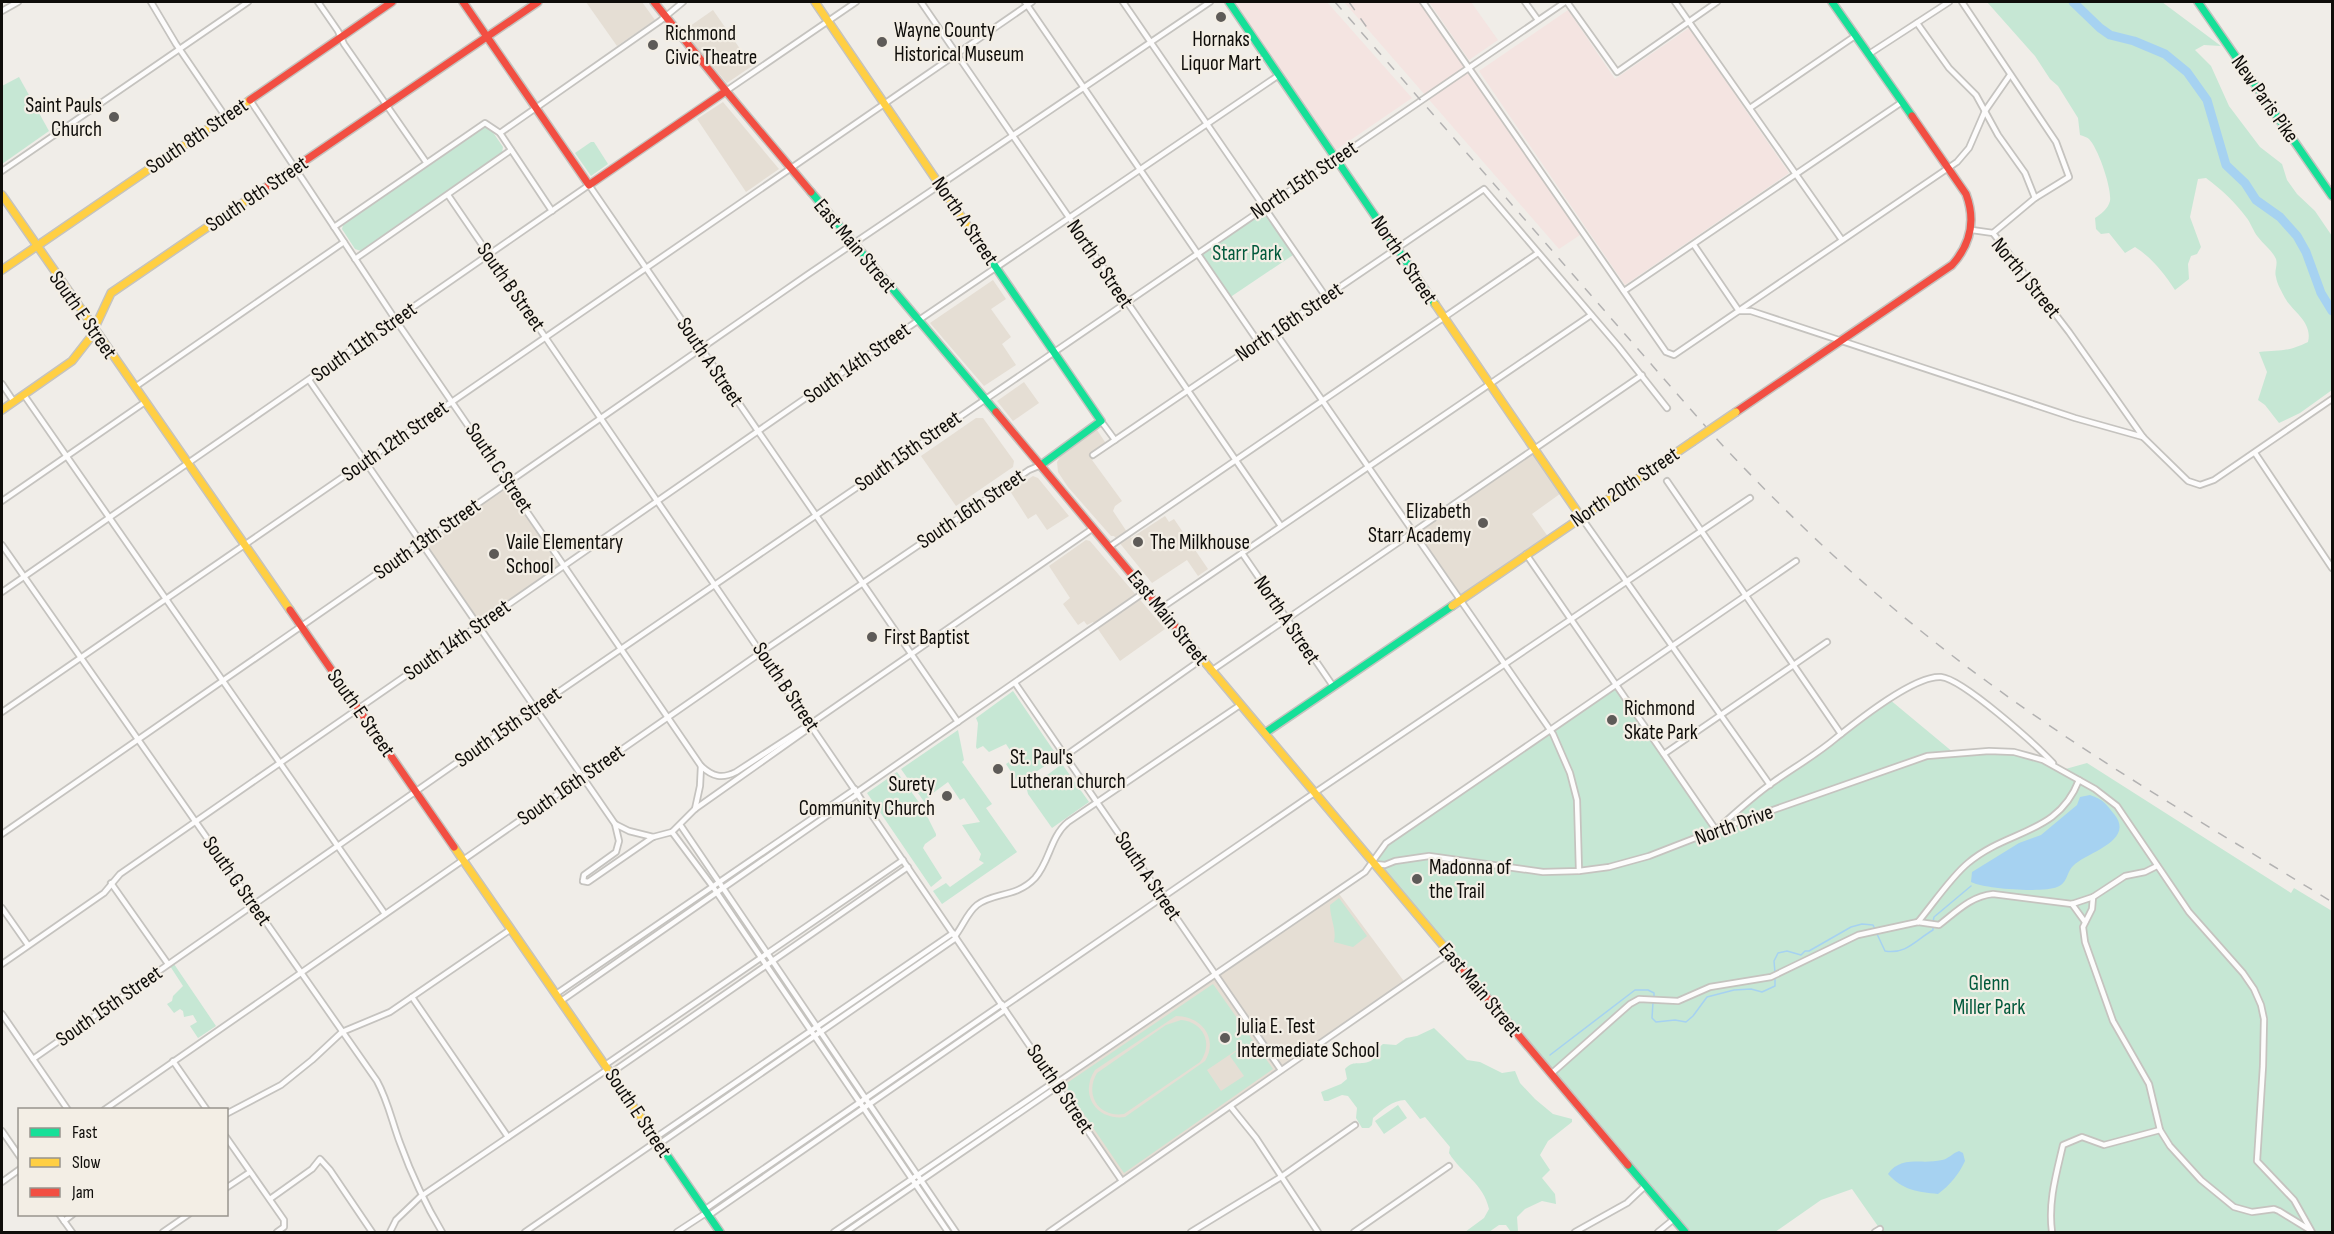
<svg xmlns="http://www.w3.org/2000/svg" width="2334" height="1234" viewBox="0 0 2334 1234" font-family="'Sofia Sans Condensed',sans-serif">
<rect width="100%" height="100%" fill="#f0ede8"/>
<g fill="#e5ded4">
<path d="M586,2h56l13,18 -38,26z"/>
<path d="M713,10l39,56 -25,17 -44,-52z"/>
<path d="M723,102l56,67 -33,23 -49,-73z"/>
<path d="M993,280l13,19 -15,10 20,28 -9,7 14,21 -32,21 -54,-63z"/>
<path d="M1024,382l15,21 -26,18 -16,-20z"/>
<path d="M976,418h7l31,43 -1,6 -57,39 -35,-50z"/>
<path d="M1097,430l12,18 -17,12 30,41 -7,5 -2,5 18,27 34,-22 4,6 5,-3 34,50 -10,7 -11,-16 -35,23 -38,-47h-3l-43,-49 -10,-15 -1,-10 3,-5z"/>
<path d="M1535,449l29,42 -32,23 17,24 -89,62 -47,-68z"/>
<path d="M1033,476l5,2 31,38 -22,14 -11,-16 -8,5 -18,-28z"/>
<path d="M509,483l56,83 -87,59 -56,-82z"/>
<path d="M1086,540l4,1 75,88 -45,32 -27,-39 -6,3 -3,-4 -6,4 -15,-21 7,-6 -21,-32z"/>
<path d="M1337,891l69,93 -284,197 -67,-97z"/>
</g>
<g fill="#f4e4e1">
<path d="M1235,2h92l85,96 -76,52z"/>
<path d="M1344,2h78l161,231 -24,16z"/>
<path d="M1429,2h42l27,38 -29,20z"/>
<path d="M1568,10l47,69 74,-51 100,145 -164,112 -146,-214z"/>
</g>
<g fill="#c6e7d4" fill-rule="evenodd">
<path d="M1987,2h175l59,44 -17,-1 -9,5 16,16 18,40 31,41 22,17 5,16 10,14 18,17 17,25v154l-32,23 -21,10 -14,-18 -7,-5 9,-28 -8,-20c21,-2 29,0 49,-10 5,-20 -15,-30 -23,-44 -3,-6 -8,-14 -9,-21 -2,-6 2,-12 0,-18 -4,-9 -12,-14 -18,-22 -5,-6 -7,-14 -12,-20 -11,-15 -25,-28 -40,-39l-8,1 -8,38 11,30 -4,7 -6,2 -3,8 1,15 -14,11c-11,-17 -23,-32 -40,-43l-10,6 -16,-20 -8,1 -5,-5 -1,-11c6,-4 13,-9 15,-17 2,-13 -12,-53 -21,-62 -2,-2 -6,-3 -9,-4l-2,-17 -20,-32 -8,-7 -15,-23z"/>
<path d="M19,77l30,54 -47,33v-78z"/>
<path d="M483,127l7,1 13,19 -1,6 -141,98 -6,-2 -13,-20 1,-4z"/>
<path d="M591,142h3l14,22 -17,12 -16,-23z"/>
<path d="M1264,208l32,45 -67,45 -31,-45z"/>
<path d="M1616,684l100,146 54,-45 119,-86 65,54c43,-1 69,-4 108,17l25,-7 204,130 3,-5 38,23v321h-450l-30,-43 -31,11 -46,32h-90l-312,-368 7,-14z"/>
<path d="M1013,691l45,66 -31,21 -10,3 -11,-17 9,-6 -9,-14 -17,8 -6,-6 -6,3 -1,-2 2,-24 -2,-5z"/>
<path d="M958,730l6,30 -2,2 30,42 -6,4 31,44 -75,52 -9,-13 13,-8 4,4 34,-24 -5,-3 2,-6 -19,-29 18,-3 -16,-24 -4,2 -12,-18 -19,14 1,4 -5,3 -24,-34z"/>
<path d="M1062,764l27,38 -37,26 -24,-34 -1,-4z"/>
<path d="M897,772l26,36 13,26v2l-11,8 -2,4 19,30 -11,9 -64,-94z"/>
<path d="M1339,898l28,38 -14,11 -19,-5c3,-13 -4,-23 -4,-37z"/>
<path d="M174,964l42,62 -18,12 -8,-12 7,-4 -4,-7 -9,2 -1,-6 -3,-2 -6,4 -7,-9 5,-3 1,-5 10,-10 -13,-20z"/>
<path d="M1213,984l60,85 -149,104 -60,-88zM1176,1016c25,0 43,22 29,45l-80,56c-29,4 -46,-23 -30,-47zM1250,1041l-20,15 14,20 -23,15 -14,-21z"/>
<path d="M1181,1020c22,2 33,23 19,42l-76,52c-25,4 -40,-19 -27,-41l69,-48z"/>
<path d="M1434,1028l33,32 13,2 22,11 13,-2 5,12 15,16 18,15 19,5v3l-24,19 -8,14 10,15 -8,8 13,16 1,10 -14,-3 -17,8 -8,8 1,14 -2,1h-5l-5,-7h-7l-10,7h-24l19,-14 5,-9c-5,-25 -28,-36 -40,-56l1,-6 -25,-30 -5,2 -15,-19c-12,0 -23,10 -32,18l-1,7 -3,3h-7l-6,-10 1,-10 -9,-12 -6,-1 -14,6h-4l-3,-9 20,-8 6,-5 -2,-10c8,-9 14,-4 23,-7 4,-1 6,-4 9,-6v-7l6,-5 13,1 10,-7 11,-2z"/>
<path d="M1398,1105l9,13 -23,16 -9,-13z"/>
</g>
<g fill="#a6d2f1">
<path d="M2090,795c14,5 15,8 24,19 22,27 -27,38 -41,52 -7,7 -5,17 -16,21 -14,6 -72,2 -86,-5l1,-10 47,-29 22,-8 36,-30 3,-8z"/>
<path d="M1959,1151l4,2 2,8c-6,13 -15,24 -27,33 -20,-2 -36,-4 -50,-20 13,-19 35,-9 54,-14 6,-1 11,-7 17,-9z"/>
</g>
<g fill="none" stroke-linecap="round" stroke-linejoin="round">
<g stroke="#a6d2f1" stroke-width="1.5">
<path d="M1933,922l1,-5 37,-31"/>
<path d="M1877,934l8,17c21,4 32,-12 48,-21v-3"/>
<path d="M1775,973l-1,-12 4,-8 9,-2 14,4 4,-4h4l42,-24 11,-3 11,1 2,4"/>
<path d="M1653,1002l-1,16 4,4 19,-2 11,2 7,-6 14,-19 27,-7 17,-1 11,3 13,-6v-8"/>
<path d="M1550,1055l85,-65h13l6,3v4"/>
</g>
<path stroke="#a6d2f1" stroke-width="9" d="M2073,2l27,26 10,7 24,6 31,13 22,18 20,28 19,65 19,18 11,17 24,17 17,19 9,16 15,41 11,18"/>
<defs>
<g id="street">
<path d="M151,2l25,42 49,72"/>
<path d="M318,2l20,29 6,13 82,118"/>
<path d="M921,2l360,524"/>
<path d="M1025,2l234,341"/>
<path d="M1123,2l203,295"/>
<path d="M1423,2l243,350 8,3 283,-193 12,-14 16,-37 25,-36"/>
<path d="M1525,2l13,18"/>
<path d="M1567,2l50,70 100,-70"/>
<path d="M1675,2l167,238"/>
<path d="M1962,2l94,140 13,35 -34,21 -42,35"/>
<path d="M2,11l16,-9"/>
<path d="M1917,23l32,45 27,27 22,40 27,38 10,25"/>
<path d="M1869,54l80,-52"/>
<path d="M726,91l130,-89"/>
<path d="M250,100l145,219 306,447c12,11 21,13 35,6l80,-52 276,-191"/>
<path d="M1750,108l105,-72"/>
<path d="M500,133l160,-112 23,-19"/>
<path d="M2,171l246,-169"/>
<path d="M448,195l674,986"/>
<path d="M334,227l151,-104 15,10 52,78"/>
<path d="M1972,230l21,3 76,99 74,105 45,44 12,4 14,-5 118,-81"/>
<path d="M1694,245l45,66h12l324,107 68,19"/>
<path d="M355,259l156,-109"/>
<path d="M1624,291l278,-189"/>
<path d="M1275,332l278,402 17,39 7,27 2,71"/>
<path d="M309,380l306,444 14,7 24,6"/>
<path d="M2,384l12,18"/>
<path d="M135,387l209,-145"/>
<path d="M24,395l361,519"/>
<path d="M1101,421l14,19"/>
<path d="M2255,453l77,115"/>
<path d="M1093,455l391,-266 134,157 49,62"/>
<path d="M1667,481l174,253"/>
<path d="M2,501l143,-99"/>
<path d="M1581,517l189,268"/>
<path d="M2,545l375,536c11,20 15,41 23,62 12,33 24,59 42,89"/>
<path d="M1109,547l429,-294"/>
<path d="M1242,553l91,133"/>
<path d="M1526,554l190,276c18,-16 36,-33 56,-47 21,-15 44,-28 64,-45 20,-16 78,-63 105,-61 22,2 95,68 112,86"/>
<path d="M2,592l587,-407 369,537"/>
<path d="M1160,609l431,-294"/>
<path d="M1211,671l431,-296"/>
<path d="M1015,683l266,387"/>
<path d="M2,712l1030,-710"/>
<path d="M1664,754l163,-112"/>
<path d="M1065,756l137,-97"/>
<path d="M857,792l289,-201"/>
<path d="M695,809l5,-23 1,-20"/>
<path d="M681,826l275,406"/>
<path d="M672,832l41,55 235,345"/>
<path d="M2,834l805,-559 403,-273"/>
<path d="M1375,864l10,1 10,-4 34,-5 114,16 36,-1 30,-4 40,-11 67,-26 211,-74 62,-5 25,1 29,8 52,29 22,17 72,106 54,61 11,16 7,16 3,14 -1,47 -6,95 37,39 18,32"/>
<path d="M2157,866l-12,6 -20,4 -32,21 -1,12 -9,18 2,15 28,79 36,63 11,46 10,16 31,34 33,27 18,5 22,-3 5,2 31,19"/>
<path d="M583,881l5,1 65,-45 19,-5 23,-23 113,-80 3,-5"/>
<path d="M583,881l1,-6 32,-23 3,-11 -4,-17"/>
<path d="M111,883l57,81"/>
<path d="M2072,904l21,-7"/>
<path d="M2072,904l13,18"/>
<path d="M2,908l26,37"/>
<path d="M1918,922c15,-18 33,-45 50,-59 40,-34 90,-28 111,-83"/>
<path d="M955,936c8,-10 12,-23 22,-31 17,-13 39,-7 58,-27 15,-17 15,-41 33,-56l172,-117"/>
<path d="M2,964l102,-71 16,-19 752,-522 407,-277"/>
<path d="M556,994l299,-205"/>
<path d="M412,997l96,140"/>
<path d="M561,1001l297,-207"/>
<path d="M1003,1007l301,-207 446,-302"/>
<path d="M2,1014l66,96"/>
<path d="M33,1059l502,-351 1030,-706"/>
<path d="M173,1061l34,49"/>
<path d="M605,1065l298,-205"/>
<path d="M611,1073l297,-206"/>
<path d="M1551,1074l79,-70 9,-5 39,2 32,-14 61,-10 87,-42 60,-13 21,3c17,-13 32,-29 54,-31l79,10"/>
<path d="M1055,1084l310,-212 21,-29 410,-282"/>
<path d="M1231,1107l25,31 62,94"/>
<path d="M104,1110l662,-461 263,-179 12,-5"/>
<path d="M226,1114l55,-29 31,-25 30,-28 48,-20 121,-83"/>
<path d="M2,1131l18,26"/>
<path d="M226,1137l58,83v7l-7,5"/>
<path d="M655,1138l298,-205"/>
<path d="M659,1144l297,-206"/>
<path d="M2,1182l18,-13"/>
<path d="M226,1188l24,-16"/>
<path d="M270,1199l42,-30 8,-10 10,11 42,62"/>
<path d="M704,1210l298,-206"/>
<path d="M59,1214l13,18"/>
<path d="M708,1216l297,-206"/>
<path d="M64,1221l9,-7"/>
<path d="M163,1232l26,-18"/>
<path d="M390,1232l6,-12 24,-23 188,-128"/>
<path d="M525,1232l132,-91"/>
<path d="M677,1232l29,-19"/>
<path d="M834,1232l220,-150"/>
<path d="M846,1232l211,-145"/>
<path d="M1049,1232l401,-279"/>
<path d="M1191,1232l90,-55 74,-52"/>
<path d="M1354,1232l95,-66"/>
<path d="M1575,1232l52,-29 18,-17"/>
<path d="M1658,1232l16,-13"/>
<path d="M1875,1232l5,-3"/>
<path d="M2052,1232c-4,-30 4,-57 11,-87l19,-8 22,8 56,-15"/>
</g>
<g id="fast">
<path d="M1229,2l206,302"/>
<path d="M1832,2l80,114"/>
<path d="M2198,2l134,194"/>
<path d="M811,192l185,220"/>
<path d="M984,250l117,171 -60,44"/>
<path d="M1265,733l187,-127"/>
<path d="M647,1126l73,106"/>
<path d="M1628,1165l57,67"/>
</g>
<g id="slow">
<path d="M815,2l169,248"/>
<path d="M2,195l288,415"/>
<path d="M2,270l248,-170"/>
<path d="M1435,304l146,213"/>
<path d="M2,410l70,-49 18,-23 21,-45 142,-97"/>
<path d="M1452,606l240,-164"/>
<path d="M1199,655l263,313"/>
<path d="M454,847l193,279"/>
</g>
<g id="jam">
<path d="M463,2l126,183 137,-94 85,101"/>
<path d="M654,2l72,89"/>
<path d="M250,100l142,-98"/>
<path d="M253,196l285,-194"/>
<path d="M996,412l203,243"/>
<path d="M1736,412l216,-147c19,-21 24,-44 14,-71l-54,-78"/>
<path d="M290,610l164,237"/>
<path d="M1462,968l166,197"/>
</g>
</defs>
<use href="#street" stroke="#c5c3bf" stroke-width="8"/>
<use href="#fast" stroke="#c5c3bf" stroke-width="10"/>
<use href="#slow" stroke="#c5c3bf" stroke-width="10"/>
<use href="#jam" stroke="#c5c3bf" stroke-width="10"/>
<use href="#street" stroke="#fdfcfc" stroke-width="4.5"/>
<use href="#fast" stroke="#16e098" stroke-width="7"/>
<use href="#slow" stroke="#ffcf43" stroke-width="7"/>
<use href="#jam" stroke="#f24e42" stroke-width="7"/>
<g stroke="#b3b2b2" stroke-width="1.5" stroke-dasharray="10 10" stroke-linecap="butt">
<path d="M1335,2l378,433c84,91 175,175 276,248 109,80 228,148 343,219"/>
<path d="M1349,2l19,27"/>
</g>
<defs>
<path id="slow-bridge" d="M1692,442l44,-30"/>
</defs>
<use href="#slow-bridge" stroke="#c5c3bf" stroke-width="10" stroke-linecap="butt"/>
<use href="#slow-bridge" stroke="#ffcf43" stroke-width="7"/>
</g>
<g fill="#5e5b58" stroke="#f3eee5" stroke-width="2">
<circle cx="1221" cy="17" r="6"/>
<circle cx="882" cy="42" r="6"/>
<circle cx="653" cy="45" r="6"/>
<circle cx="114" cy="117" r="6"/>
<circle cx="1483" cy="523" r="6"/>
<circle cx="1138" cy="542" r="6"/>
<circle cx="494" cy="554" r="6"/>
<circle cx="872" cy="637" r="6"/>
<circle cx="1612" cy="720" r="6"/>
<circle cx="998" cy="769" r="6"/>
<circle cx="947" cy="796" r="6"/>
<circle cx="1417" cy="879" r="6"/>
<circle cx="1225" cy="1038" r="6"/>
</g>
<g text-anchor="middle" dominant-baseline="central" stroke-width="4.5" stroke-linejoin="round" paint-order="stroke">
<g font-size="21" fill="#0f0d0a" stroke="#f3eee5" text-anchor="start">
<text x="894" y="30">Wayne County<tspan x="894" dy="24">Historical Museum</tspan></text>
<text x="665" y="33">Richmond<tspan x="665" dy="24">Civic Theatre</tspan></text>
<text x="1221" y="39" text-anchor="middle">Hornaks<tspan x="1221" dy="24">Liquor Mart</tspan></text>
<text x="102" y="105" text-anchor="end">Saint Pauls<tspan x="102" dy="24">Church</tspan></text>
<text x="1471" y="511" text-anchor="end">Elizabeth<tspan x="1471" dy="24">Starr Academy</tspan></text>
<text x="506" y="542">Vaile Elementary<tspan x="506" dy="24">School</tspan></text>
<text x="1150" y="542">The Milkhouse</text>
<text x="884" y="637">First Baptist</text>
<text x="1624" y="708">Richmond<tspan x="1624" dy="24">Skate Park</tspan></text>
<text x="1010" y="757">St. Paul's<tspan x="1010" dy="24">Lutheran church</tspan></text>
<text x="935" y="784" text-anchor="end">Surety<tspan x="935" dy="24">Community Church</tspan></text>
<text x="1429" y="867">Madonna of<tspan x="1429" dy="24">the Trail</tspan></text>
<text x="1237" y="1026">Julia E. Test<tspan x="1237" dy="24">Intermediate School</tspan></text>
</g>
<g font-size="21" fill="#0f0d0a" stroke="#f3eee5">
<text transform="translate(2265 99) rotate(55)">New Paris Pike</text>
<text transform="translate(197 136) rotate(-34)">South 8th Street</text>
<text transform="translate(1304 180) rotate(-34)">North 15th Street</text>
<text transform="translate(257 194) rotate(-34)">South 9th Street</text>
<text transform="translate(965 221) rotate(56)">North A Street</text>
<text transform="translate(855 246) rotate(50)">East Main Street</text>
<text transform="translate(1404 260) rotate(56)">North E Street</text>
<text transform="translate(1100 264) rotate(56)">North B Street</text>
<text transform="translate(2026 278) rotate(51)">North J Street</text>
<text transform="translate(511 287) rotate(55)">South B Street</text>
<text transform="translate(83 315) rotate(55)">South E Street</text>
<text transform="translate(1289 322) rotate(-34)">North 16th Street</text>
<text transform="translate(364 342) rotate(-35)">South 11th Street</text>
<text transform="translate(710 362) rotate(56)">South A Street</text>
<text transform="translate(857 363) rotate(-35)">South 14th Street</text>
<text transform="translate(395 441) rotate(-35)">South 12th Street</text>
<text transform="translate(908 451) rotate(-35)">South 15th Street</text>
<text transform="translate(499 468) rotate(56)">South C Street</text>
<text transform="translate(1625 487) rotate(-34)">North 20th Street</text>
<text transform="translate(971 509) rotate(-34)">South 16th Street</text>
<text transform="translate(427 539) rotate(-35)">South 13th Street</text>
<text transform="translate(1168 618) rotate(51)">East Main Street</text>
<text transform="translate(1287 620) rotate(56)">North A Street</text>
<text transform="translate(457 640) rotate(-35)">South 14th Street</text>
<text transform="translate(786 687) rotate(56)">South B Street</text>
<text transform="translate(361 713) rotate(55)">South E Street</text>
<text transform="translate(508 727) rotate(-35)">South 15th Street</text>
<text transform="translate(571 785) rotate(-35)">South 16th Street</text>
<text transform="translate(1734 825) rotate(-20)">North Drive</text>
<text transform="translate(1148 876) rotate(56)">South A Street</text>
<text transform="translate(237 881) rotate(55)">South G Street</text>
<text transform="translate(1480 990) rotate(50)">East Main Street</text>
<text transform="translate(109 1006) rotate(-35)">South 15th Street</text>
<text transform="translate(1060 1089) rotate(56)">South B Street</text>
<text transform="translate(638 1113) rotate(56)">South E Street</text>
</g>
<g font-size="21" fill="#02593c" stroke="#f3eee5">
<text x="1247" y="253">Starr Park</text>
<text x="1989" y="983">Glenn<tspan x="1989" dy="24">Miller Park</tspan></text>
</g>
</g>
<rect width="2334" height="1234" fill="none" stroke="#0f0d0a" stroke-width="6"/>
<rect x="18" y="1108" width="210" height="108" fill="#f3eee5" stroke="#98948d" stroke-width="1.5"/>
<rect x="30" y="1128" width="30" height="9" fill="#16e098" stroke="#98948d" stroke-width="1.5"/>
<text x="72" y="1138" font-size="18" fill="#0f0d0a">Fast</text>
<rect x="30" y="1158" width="30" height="9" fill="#ffcf43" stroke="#98948d" stroke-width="1.5"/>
<text x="72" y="1168" font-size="18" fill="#0f0d0a">Slow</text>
<rect x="30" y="1188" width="30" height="9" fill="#f24e42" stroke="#98948d" stroke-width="1.5"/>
<text x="72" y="1198" font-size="18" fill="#0f0d0a">Jam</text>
</svg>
